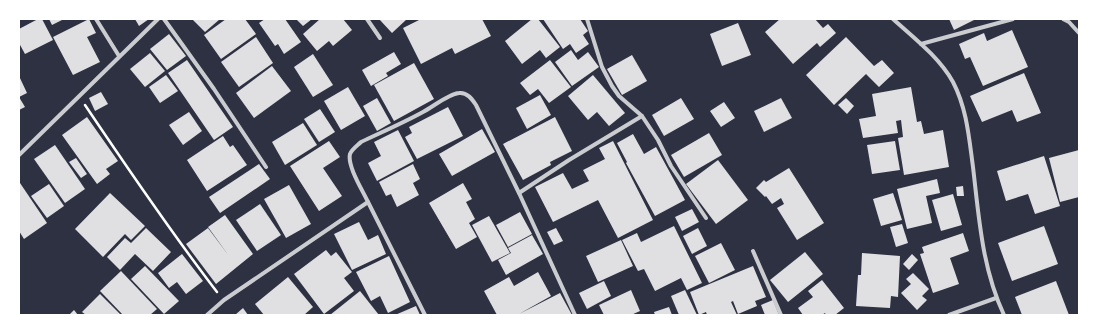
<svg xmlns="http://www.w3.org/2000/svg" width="1098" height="334" viewBox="0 0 1098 334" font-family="'PT Sans',sans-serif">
<rect width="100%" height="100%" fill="#2d3142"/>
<g fill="#e0e0e3">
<path d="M38,19h4l11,21 -28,14 -6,-11v-14z"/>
<path d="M49,19h15l-12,6z"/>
<path d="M89,19l7,14 -9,4 13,25 -27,13 -20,-38z"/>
<path d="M135,19h14l-10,7z"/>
<path d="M192,19h28l-15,13z"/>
<path d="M226,19h19l11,15 -35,25 -17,-24z"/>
<path d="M265,19h20l16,23 -17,12 -6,-10 -3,2 -16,-23z"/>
<path d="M296,19h16l-9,7z"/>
<path d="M320,19h23l9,11 -19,16 -4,-5 -12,10 -14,-17z"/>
<path d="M379,19h28l-15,14z"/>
<path d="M421,19h61l9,17 -36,18 -3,-6 -31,16 -18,-36z"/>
<path d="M532,19h6l22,28 -14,11 -6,-8 -18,14 -17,-23z"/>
<path d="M543,19h37l8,12 -5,4 6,9 -13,9 -6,-9 -7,5z"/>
<path d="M780,19h35l8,9 5,-4 8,9 -16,14 -3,-4 -24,21 -28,-32z"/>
<path d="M949,19h27l-22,11z"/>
<path d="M738,23l13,32 -29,11 -12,-32z"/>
<path d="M1012,30l16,37 -45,19 -13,-29 -5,2 -6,-15 25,-11 3,8z"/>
<path d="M169,34l17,22 -19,14 -17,-21z"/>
<path d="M256,37l17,26 -34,24 -18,-25z"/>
<path d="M846,37l28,29 8,-6 12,13 -15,14 -13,-13 -32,31 -28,-30z"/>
<path d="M571,50l7,10 10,-8 11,15 -27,19 -17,-24z"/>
<path d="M394,52l7,12 -15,9 2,3 -17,10 -9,-16z"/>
<path d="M150,53l15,18 -20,16 -15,-18z"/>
<path d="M313,54l20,31 -20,12 -19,-30z"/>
<path d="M632,55l15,26 -25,14 -15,-26z"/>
<path d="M187,60l46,67 -19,13 -46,-67z"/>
<path d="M550,60l21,27 -22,16 -11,-14 -8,6 -10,-12z"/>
<path d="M414,63l20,36 -40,22 -20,-36z"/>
<path d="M272,66l19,25 -37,27 -18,-25z"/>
<path d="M1024,73l17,40 -24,9 -5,-12 -30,12 -12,-26z"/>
<path d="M166,75l12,16 -18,12 -11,-16z"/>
<path d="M593,75l32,38 -16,13 -12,-14 -9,8 -20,-24z"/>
<path d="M19,76l8,17 -8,4 6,10 -6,3z"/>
<path d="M348,87l17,29 -24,14 -17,-29z"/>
<path d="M911,87l6,35 4,-1 3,13 19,-4 6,37 -45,8 -6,-37 5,-1 -2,-17 -5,1 2,12 -35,5 -4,-19 17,-3 -4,-22z"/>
<path d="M101,92l7,12 -13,7 -6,-13z"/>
<path d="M540,95l11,20 -24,14 -11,-21z"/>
<path d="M377,98l14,25 -14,8 -14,-25z"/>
<path d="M681,98l13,21 -30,17 -12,-21z"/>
<path d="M781,98l11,20 -28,14 -10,-21z"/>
<path d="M846,98l8,8 -7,8 -9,-9z"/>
<path d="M724,102l11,16 -14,9 -11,-16z"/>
<path d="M448,107l15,29 -46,23 -12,-22 7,-4 -3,-6z"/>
<path d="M320,109l15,23 -16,10 -15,-23z"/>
<path d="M189,112l13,19 -19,14 -14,-20z"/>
<path d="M87,117l31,44 -12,8 4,5 -13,10 -35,-49z"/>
<path d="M555,117l17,34 -22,11 1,3 -28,15 -20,-36z"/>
<path d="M303,123l14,22 -32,20 -13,-23z"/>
<path d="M482,129l13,23 -43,24 -13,-22z"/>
<path d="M398,130l16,31 -37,20 -9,-18 13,-7 -7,-14z"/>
<path d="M709,133l13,22 -38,22 -13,-22z"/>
<path d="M633,134l11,20 12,-7 29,53 -30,16 -29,-53 1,-1 -10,-19z"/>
<path d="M223,136l7,11 3,-2 14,20 -40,26 -20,-31z"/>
<path d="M329,141l11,16 -17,11 19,28 -23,15 -29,-45z"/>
<path d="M613,141l40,79 -35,18 -20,-38 -45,22 -18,-35 28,-14 9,16 17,-8 -6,-11 22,-11 -6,-11z"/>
<path d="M895,141l5,29 -28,4 -5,-29z"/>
<path d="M55,145l30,44 -20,14 -31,-44z"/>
<path d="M1079,150v47l-19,5 -11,-44z"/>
<path d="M1044,156l16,50 -25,8 -7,-20 -22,7 -9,-30z"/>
<path d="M76,158l11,16 -6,4 -12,-16z"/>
<path d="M718,160l30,40 -32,24 -30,-40z"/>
<path d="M259,164l11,15 -50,34 -11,-16z"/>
<path d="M413,164l7,15 -7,4 6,12 -22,12 -6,-13 -5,2 -7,-14z"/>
<path d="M789,168l35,55 -27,17 -20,-32 7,-4 -3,-6 -9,6 -6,-8 -1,1 -9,-9 8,-8 2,2z"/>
<path d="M937,179l3,14 -14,3 6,27 -25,6 -10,-40z"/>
<path d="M20,183l27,40 -23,16 -5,-8v-47z"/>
<path d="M463,183l9,16 -6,3 9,17 -6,4 8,14 -21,12 -27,-46z"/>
<path d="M49,184l15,22 -17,12 -16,-22z"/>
<path d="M289,185l22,39 -25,14 -22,-39z"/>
<path d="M963,186l1,10h-7l-1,-9z"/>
<path d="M110,193l35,33 -14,14 -6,-6 -22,23 -28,-28z"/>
<path d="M893,193l9,27 -21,6 -8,-27z"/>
<path d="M953,194l9,31 -21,6 -9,-31z"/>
<path d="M260,204l21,31 -24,16 -21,-31z"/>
<path d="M692,209l7,13 -17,9 -7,-14z"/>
<path d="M520,212l12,22 -24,13 -12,-22z"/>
<path d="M225,215l28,39 -37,30 -30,-40 22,-16 21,28 -21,-29z"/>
<path d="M489,216l21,37 -18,9 -20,-37z"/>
<path d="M359,222l9,18 10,-5 8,19 -34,16 -18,-36z"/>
<path d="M902,224l6,19 -12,4 -6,-20z"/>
<path d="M674,226l28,57 -15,7 -6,-12 -26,13 -11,-22 -6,2 -16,-31 15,-7 4,9z"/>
<path d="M1044,226l14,38 -46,17 -14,-38z"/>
<path d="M146,228l25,24 -18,19 -18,-17 -15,16 -13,-13 18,-19 6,5z"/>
<path d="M556,228l7,13 -9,4 -7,-13z"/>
<path d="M698,228l9,18 -15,8 -9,-18z"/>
<path d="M963,233l6,18 -19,7 9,26 -26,9 -13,-39 4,-1 -2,-6z"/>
<path d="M532,235l11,19 -37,21 -8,-15 13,-7 -3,-5z"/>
<path d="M621,240l12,26 -35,16 -12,-26z"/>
<path d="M721,243l14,27 -26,13 -14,-27z"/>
<path d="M326,250l5,6 5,-4 16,20 -8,6 10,13 -30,23 -30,-40z"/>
<path d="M805,252l18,22 -35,28 -18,-22z"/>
<path d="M862,253l38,3 -2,41 -7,-1 -1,12 -34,-2 2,-31h3z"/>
<path d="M182,254l21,27 -17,13 -9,-12 -8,6 -11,-15z"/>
<path d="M912,254l6,6 -9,10 -6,-6z"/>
<path d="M389,256l21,46 -22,11 -8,-17 -9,5 -15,-29z"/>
<path d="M145,266l34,35 -15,13 -33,-35z"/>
<path d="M753,266l13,31 -11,4 2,5 -19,8 -5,-13 -2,1 6,13h-30l-1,-3 -7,3 -9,-23z"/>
<path d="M121,271l36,38 -7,6h-27l-23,-24z"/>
<path d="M538,272l13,24 -32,18 41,-21 12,22h-75l-13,-24 25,-14 5,9z"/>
<path d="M913,273l16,16 -7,7 5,4 -10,10 -16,-17 10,-9 -5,-5z"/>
<path d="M288,277l25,30 -9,8h-40l-9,-11z"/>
<path d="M822,280l22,28 -9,7h-9l-1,-2 -3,2h-19l-5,-7 15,-11 -5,-6z"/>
<path d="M604,281l7,15 -24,13 -8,-16z"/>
<path d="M1056,281l13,34h-47l-7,-18z"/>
<path d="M631,290l9,21 -9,4h-27l-5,-10z"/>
<path d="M685,290l12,25h-18l-8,-19z"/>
<path d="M360,291l19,24h-49z"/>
<path d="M100,294l21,21h-35l-4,-3z"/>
<path d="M773,300l6,15h-14l-4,-10z"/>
<path d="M416,306l4,9h-25z"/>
<path d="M669,307l3,8h-17l-1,-3z"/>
<path d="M243,308l5,7h-13z"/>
<path d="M74,310l4,5h-9z"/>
</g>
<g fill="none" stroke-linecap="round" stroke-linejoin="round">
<path stroke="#fff" stroke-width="2.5" d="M85,105c43,64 85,126 132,187"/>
<g stroke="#caccd0" stroke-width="4">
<path d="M96,19l23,37"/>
<path d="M164,19l50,70 52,78"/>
<path d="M367,19l13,19"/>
<path d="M587,19l15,48 10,19 7,10 23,20 16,24 13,26 35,52"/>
<path d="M893,19c21,19 46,38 60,63 14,27 16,56 20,85 6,51 9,101 31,148"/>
<path d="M1063,19l6,3 10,11"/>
<path d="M921,44l92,-25"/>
<path d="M19,155l139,-136"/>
<path d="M519,193l50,-33 73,-44"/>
<path d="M368,202l57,113"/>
<path d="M753,251l28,64"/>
<path d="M207,315l17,-15 144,-98c-5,-11 -21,-36 -18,-48 2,-5 7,-8 11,-12 21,-10 42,-19 62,-30 10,-5 25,-18 36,-19 8,-1 13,6 17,12l43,88 56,122"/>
<path d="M949,315l47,-17"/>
</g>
</g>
<rect width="1098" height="334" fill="none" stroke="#ffffff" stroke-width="40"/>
</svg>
